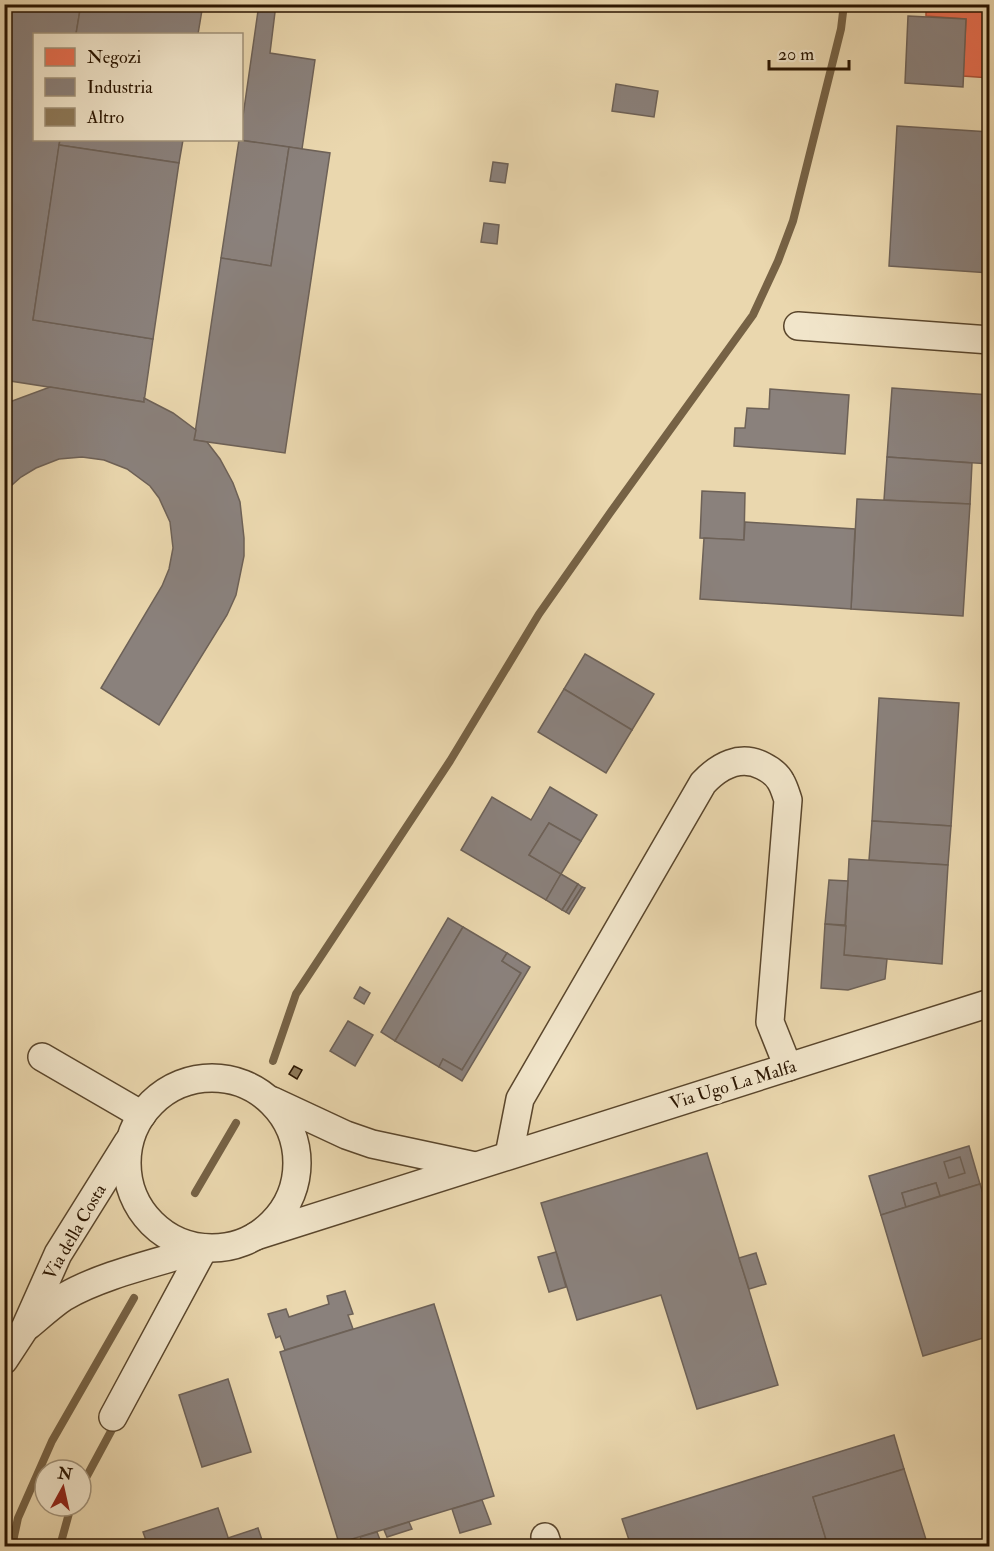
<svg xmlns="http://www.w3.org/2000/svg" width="994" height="1551" viewBox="0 0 994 1551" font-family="'IM FELL Double Pica',serif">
<rect width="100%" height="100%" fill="#ead7ae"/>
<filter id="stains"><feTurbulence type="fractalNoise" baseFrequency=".00333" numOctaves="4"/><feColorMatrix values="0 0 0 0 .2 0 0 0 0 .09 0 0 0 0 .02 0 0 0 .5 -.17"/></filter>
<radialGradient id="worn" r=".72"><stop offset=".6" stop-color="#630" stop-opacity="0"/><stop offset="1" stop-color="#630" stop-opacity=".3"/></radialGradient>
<path fill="#e76f51" stroke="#ae5439" stroke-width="1.5" d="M926,4h64v74l-27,-2 3,-57 -40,-3z"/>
<g fill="#8a817c" stroke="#6d6157" stroke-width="1.5">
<path d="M4,4h77l-5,30h-42v106h26l-27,180 120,19 -9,63 -140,-22z"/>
<path d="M81,4h122l-5,30h-122z"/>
<path d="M259,4h17l-6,49 45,7 -13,89 -63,-9h3v-17z"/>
<path d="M908,16l58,3 -3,68 -58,-4z"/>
<path d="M616,84l42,7 -4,26 -42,-6z"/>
<path d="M897,126l93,6v141l-101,-7z"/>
<path d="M60,140h123l-4,23 -120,-18z"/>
<path d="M239,140l50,7 -18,119 -50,-8z"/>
<path d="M59,145l120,18 -26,176 -120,-19z"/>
<path d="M289,147l41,6 -45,300 -91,-13 27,-182 50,8z"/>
<path d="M493,162l15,2 -3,19 -15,-2z"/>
<path d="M484,223l15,2 -2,19 -16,-2z"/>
<path d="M50,387l94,15v-4l29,15 23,17 -2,10 13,2 13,17 13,24 7,19 4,36v18l-8,39 -9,20 -68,110 -58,-37 61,-102 7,-17 4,-21 -3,-26 -11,-24 -9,-12 -23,-17 -23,-9 -22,-3 -23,2 -23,9 -15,9 -17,15v-88z"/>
<path d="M892,388l98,7v69l-103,-7z"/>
<path d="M770,389l79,6 -4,59 -111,-8 1,-18h10l2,-20 22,1z"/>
<path d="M887,457l85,6 -2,41 -86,-4z"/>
<path d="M702,491l43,2 -1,47 -44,-2z"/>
<path d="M857,499l113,5 -7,112 -112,-7z"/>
<path d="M745,522l110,7 -4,80 -151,-10 4,-61 40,2z"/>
<path d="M585,654l69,40 -22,36 -68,-41z"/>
<path d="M564,689l68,41 -26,43 -68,-41z"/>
<path d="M879,698l80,5 -8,123 -79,-5z"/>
<path d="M550,787l47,28 -16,26 -32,-18 -20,32 32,19 -15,26 -85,-50 31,-53 39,23z"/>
<path d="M872,821l79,5 -3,39 -79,-5z"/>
<path d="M549,823l32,18 -20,33 -32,-19z"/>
<path d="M849,859l99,6 -6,99 -98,-9z"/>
<path d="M561,874l17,10 -16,26 -16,-10z"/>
<path d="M829,880l19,1 -3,44 -20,-1z"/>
<path d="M578,884l4,3 -16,25 -4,-2z"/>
<path d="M582,887l3,1 -16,26 -3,-2z"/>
<path d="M448,918l15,9 -68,114 -14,-9z"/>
<path d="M825,924l21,2 -2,29 43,4 -2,20 -37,11 -27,-2z"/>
<path d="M463,927l44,26 -5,8 19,12 -59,97 -19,-11 -4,8 -44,-26z"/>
<path d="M507,953l23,14 -68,114 -23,-14 4,-8 19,11 59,-97 -19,-12z"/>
<path d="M360,987l10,6 -6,11 -10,-6z"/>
<path d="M348,1021l25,14 -18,31 -25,-15z"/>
<path d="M969,1146l11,38 -40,12 -4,-13 -34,10 4,14 -25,8 -12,-39z"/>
<path d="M707,1153l71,232 -81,24 -36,-114 -84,25 -36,-117z"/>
<path d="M960,1157l5,16 -16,5 -5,-16z"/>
<path d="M4,1158l5,1 -5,37z"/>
<path d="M936,1183l4,13 -34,11 -4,-14z"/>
<path d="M980,1184l10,32v120l-67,20 -42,-141z"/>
<path d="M556,1252l10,35 -17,5 -11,-35z"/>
<path d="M756,1253l10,31 -17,5 -10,-31z"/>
<path d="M345,1291l8,23 -5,1 5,14 -68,21 -5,-14 -4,2 -8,-24 18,-5 3,8 40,-13 -2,-8z"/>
<path d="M434,1304l60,192 -155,47 -59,-191z"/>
<path d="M228,1379l23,73 -49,15 -23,-72z"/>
<path d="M894,1435l10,34 -91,28 15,49h-197l-9,-27z"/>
<path d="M904,1469l24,77h-100l-15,-49z"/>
<path d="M482,1500l9,24 -31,9 -8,-24z"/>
<path d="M218,1508l13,38h-83l-5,-14z"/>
<path d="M409,1522l3,7 -25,8 -3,-7z"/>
<path d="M258,1528l6,18h-33l-3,-8z"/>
<path d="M377,1532l5,13 -18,1 -4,-9z"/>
</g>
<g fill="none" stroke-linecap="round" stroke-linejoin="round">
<g stroke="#766245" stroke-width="8">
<path d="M273,1061l23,-67 154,-233 89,-147 71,-101 143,-198 25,-54 15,-40 48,-192 3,-25"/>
<path d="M195,1193l41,-70"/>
<path d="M81,1487l35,-65"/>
<path d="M12,1546l6,-28 34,-77 82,-143"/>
<path d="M60,1546l11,-40"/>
</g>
</g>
<path fill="#8e7a5a" stroke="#2a1500" stroke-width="1.5" d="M294,1066l8,4 -5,9 -8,-5z"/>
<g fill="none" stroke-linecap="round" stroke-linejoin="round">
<defs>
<g id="minor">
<path d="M798,326l192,14"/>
<path d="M42,1057l100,58"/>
<circle cx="212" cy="1163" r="85"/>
<path d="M273,1101l73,34 26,9 103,22"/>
<path d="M509,1155l11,-56 183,-316c16,-17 37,-29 60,-17 8,4 14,8 18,16 3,5 5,12 7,18l-18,222 18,45"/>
<path d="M256,1236l734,-233"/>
<path d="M28,1326c12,-10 24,-21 36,-29 39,-23 97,-35 140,-49"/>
<path d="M4,1360l21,-32 33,-74 70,-112"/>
<path d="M113,1417l91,-169"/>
<path d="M545,1537l3,9"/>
</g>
</defs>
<use href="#minor" stroke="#5a462c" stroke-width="30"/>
<use href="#minor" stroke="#f1e5ca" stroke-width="27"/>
</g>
<g text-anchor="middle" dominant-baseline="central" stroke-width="6" stroke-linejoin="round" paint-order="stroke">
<g font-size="18" fill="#2a1500" stroke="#f1e5ca">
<text transform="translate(733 1085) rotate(-17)">Via Ugo La Malfa</text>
<text transform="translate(75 1232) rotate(-60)">Via della Costa</text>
</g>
</g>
<rect width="994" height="1551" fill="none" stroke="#ead7ae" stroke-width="24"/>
<rect x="6" y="6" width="982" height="1539" fill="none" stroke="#2a1500" stroke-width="3"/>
<rect x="12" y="12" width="970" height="1527" fill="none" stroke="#2a1500" stroke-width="1.5"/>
<rect x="33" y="33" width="210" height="108" fill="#f1e5ca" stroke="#a19279" stroke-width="1.5"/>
<rect x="45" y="48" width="30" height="18" fill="#e76f51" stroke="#a19279" stroke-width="1.5"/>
<text x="87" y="63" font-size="18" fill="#2a1500">Negozi</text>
<rect x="45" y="78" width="30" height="18" fill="#8a817c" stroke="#a19279" stroke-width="1.5"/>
<text x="87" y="93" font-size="18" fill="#2a1500">Industria</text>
<rect x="45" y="108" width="30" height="18" fill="#8e7a5a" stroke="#a19279" stroke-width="1.5"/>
<text x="87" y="123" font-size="18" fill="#2a1500">Altro</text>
<g transform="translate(63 1488) rotate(8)"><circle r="28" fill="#f1e5ca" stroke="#a19279" stroke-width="1.5"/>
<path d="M0-4.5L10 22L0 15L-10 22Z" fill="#8f2418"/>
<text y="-9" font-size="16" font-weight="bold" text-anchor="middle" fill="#2a1500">N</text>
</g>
<path d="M769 60v9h80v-9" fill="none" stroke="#2a1500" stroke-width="3"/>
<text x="778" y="60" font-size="18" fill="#2a1500" stroke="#f1e5ca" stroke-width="4.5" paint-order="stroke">20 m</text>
<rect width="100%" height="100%" filter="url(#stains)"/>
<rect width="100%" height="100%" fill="url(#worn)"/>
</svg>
